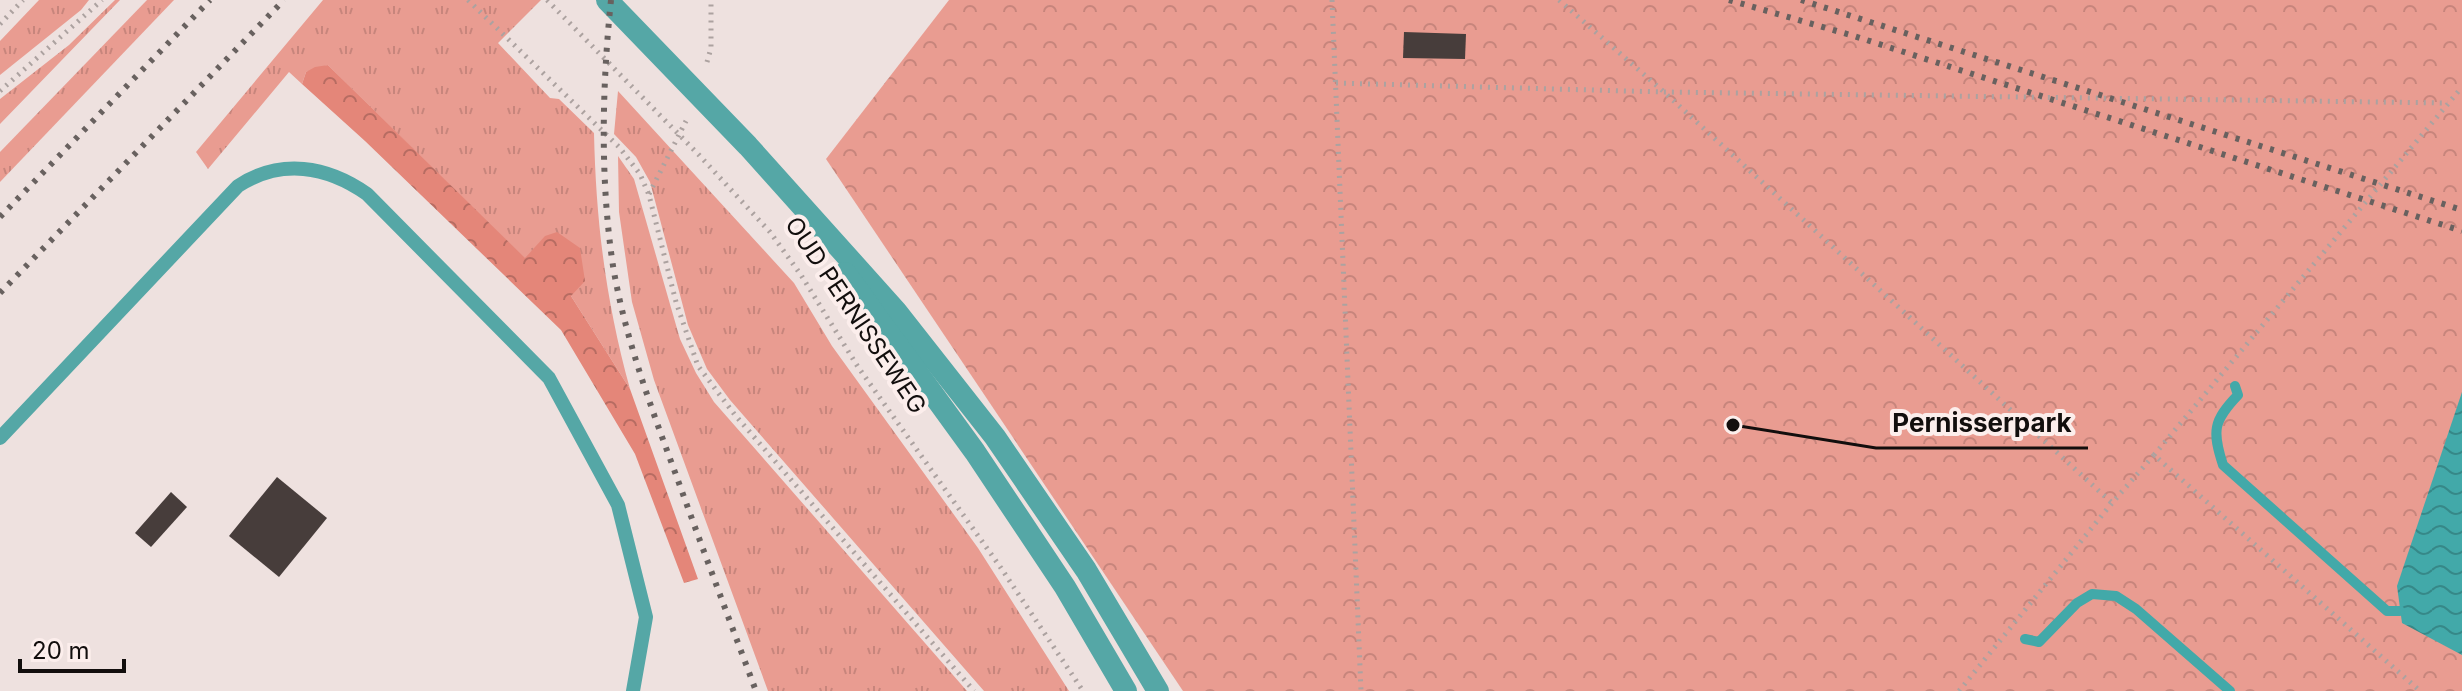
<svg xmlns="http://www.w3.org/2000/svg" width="2462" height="691" viewBox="0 0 2462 691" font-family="Inter,sans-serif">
<defs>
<pattern id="grass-tufts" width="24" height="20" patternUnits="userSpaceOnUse" patternTransform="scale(2)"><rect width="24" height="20" fill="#e99c91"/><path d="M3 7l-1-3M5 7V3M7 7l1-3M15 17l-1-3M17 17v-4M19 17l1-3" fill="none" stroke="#c7857c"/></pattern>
<pattern id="forest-crowns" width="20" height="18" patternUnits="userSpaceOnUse" patternTransform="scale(2)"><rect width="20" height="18" fill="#e48679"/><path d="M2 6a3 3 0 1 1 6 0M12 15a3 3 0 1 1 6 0" fill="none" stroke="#b76c62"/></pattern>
<pattern id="park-crowns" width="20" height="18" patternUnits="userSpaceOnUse" patternTransform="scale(2)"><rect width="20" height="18" fill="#e99c91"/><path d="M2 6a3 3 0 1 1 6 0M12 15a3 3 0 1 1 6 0" fill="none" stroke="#c7857c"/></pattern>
<pattern id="water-waves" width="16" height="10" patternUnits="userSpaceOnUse" patternTransform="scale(2)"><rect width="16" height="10" fill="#42a9a9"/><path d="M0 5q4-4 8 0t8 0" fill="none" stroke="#368888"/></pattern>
</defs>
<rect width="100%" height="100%" fill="#eee1df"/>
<g fill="url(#grass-tufts)">
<path d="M39,0h50l-8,10 -81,65v-34z"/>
<path d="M115,0h5l-120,124v-25l69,-54z"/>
<path d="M147,0h27l-174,182v-30z"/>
<path d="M323,0h218l-43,43 52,55 9,1 35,34c2,90 12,169 36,256l-59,-93 -26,-59 -20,22 -197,-194 -22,7 -4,12 -13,-12 -81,97 -12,-17z"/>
<path d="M618,91l176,192 38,63 146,202 91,143h-85l-254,-291 -23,-31 -19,-44 -38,-143 -14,-25 -22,-23z"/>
<path d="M618,156l16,23 46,160 16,34 18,29 253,289h-199l-114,-311 -22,-78 -13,-90z"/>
</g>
<path fill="url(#forest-crowns)" d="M328,65l197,193 20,-22 12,-4 23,16 5,33 -14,15 59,93 68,190 -14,4 -49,-129 -74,-124 -196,-189 -63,-57 4,-12 9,-5z"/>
<path fill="url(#park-crowns)" d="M949,0h1513v691h-1279l-357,-532z"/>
<path fill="url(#water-waves)" d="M2462,392v263l-60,-32 -5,-37z"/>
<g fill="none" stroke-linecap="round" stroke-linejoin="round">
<g stroke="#42a9a9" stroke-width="10">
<path d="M2235,386l3,9c-25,26 -26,36 -15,70l164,146h13"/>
<path d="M2025,639l14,3 38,-39 15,-9 24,2 20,13 94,82"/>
</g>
</g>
<g fill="#473d3b">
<path d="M1404,32l62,2 -1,25 -62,-1z"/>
<path d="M277,477l50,41 -48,59 -50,-41z"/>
<path d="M171,492l16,15 -36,40 -16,-14z"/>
</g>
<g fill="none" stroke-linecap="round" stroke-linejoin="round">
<g stroke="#aca2a0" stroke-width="5" stroke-dasharray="2 6" stroke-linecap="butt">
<path d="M468,0l151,147 21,27 9,21 27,107 22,64 37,49 239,276"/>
<path d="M547,0l152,155 71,77 31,43 57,92 143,201 82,123"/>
<path d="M1332,0l29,691"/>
<path d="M1559,0l105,92 448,411"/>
<path d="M0,24l23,-24"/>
<path d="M707,62l4,-14v-48"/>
<path d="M1336,83l328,9 784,11"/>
<path d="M0,91l102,-91"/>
<path d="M649,194l37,-73"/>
<path d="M2154,455l308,-368"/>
<path d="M1959,691l153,-188 42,-48 266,236"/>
</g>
<path stroke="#55a7a6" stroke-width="14" d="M0,438l238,-252c43,-28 89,-20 129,8l182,184 69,127 28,112 -13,74"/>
<g stroke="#55a7a6" stroke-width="22">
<path d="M607,0l141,146 148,165 99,126 91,133 72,121"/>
<path d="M845,273l130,179 90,135 61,104"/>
</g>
<g stroke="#68615f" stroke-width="6" stroke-dasharray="4 8" stroke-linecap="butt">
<path d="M611,0c-9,87 -11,179 2,266 12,72 38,141 63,209 26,72 53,144 80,216"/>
<path d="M1729,0l125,36 608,195"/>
<path d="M1801,0l661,210"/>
<path d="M0,217l210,-217"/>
<path d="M0,293l284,-293"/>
</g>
</g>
<g text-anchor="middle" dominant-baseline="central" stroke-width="8" stroke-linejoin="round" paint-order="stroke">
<g font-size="24" fill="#120e0d" stroke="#fceeec">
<text transform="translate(856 315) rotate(56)">OUD PERNISSEWEG</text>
</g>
</g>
<path fill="none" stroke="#120e0d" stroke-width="3" d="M1733 425L1876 448H2088"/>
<circle fill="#120e0d" stroke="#fceeec" stroke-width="3" cx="1733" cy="425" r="8"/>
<g font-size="26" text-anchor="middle" font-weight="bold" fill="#120e0d" stroke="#fceeec" stroke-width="8" stroke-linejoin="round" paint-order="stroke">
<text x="1982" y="432">Pernisserpark</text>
</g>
<path d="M20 659v12h104v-12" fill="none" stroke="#120e0d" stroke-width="4"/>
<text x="32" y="659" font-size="24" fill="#120e0d" stroke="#fceeec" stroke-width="6" paint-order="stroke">20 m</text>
</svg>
